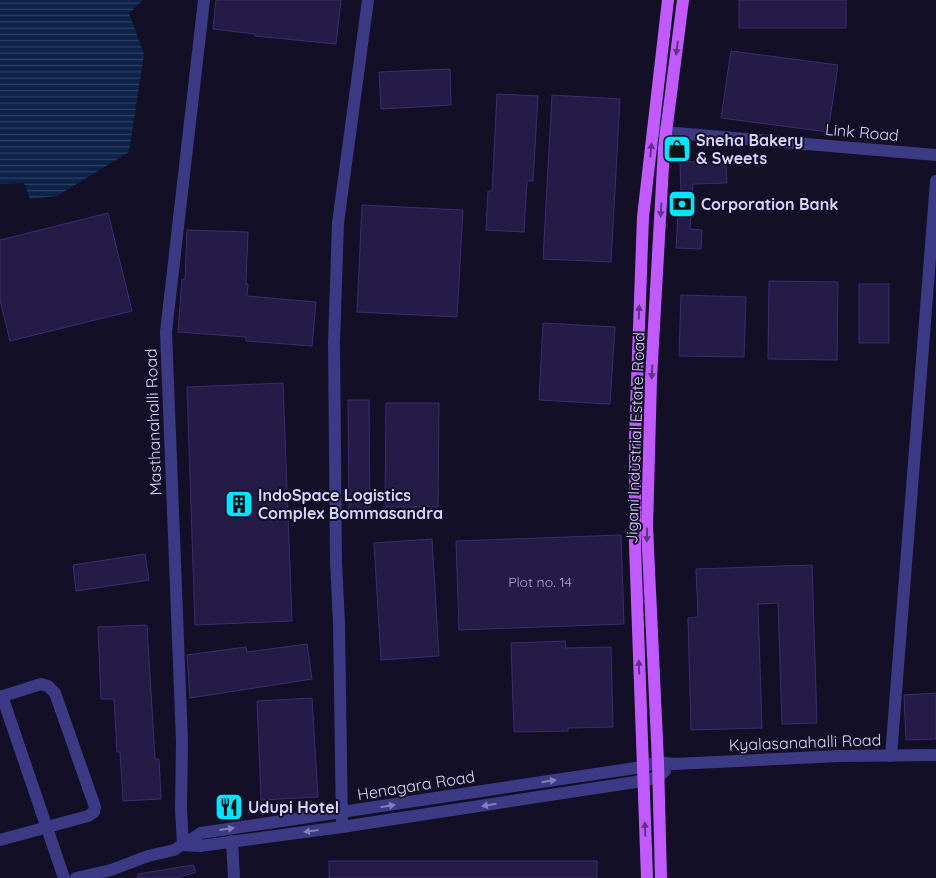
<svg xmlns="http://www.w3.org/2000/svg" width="936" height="878" viewBox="0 0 936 878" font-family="Quicksand,sans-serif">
<defs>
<pattern id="water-rules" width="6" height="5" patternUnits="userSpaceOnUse" patternTransform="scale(1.25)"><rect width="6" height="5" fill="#0c2248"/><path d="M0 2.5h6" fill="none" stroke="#2f4163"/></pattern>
</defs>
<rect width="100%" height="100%" fill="#130f26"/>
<path fill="url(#water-rules)" d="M0,0h143l-14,13 15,41 -15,98 -72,44 -27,3 -6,-16 -24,1z"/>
<g fill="#241b47" stroke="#3b2d73">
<path d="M216,0h125l-5,44 -81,-8v-2l-42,-5z"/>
<rect x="739" y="0" width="107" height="28"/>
<path d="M731,51l107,14 -10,67 -107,-14z"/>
<path d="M450,69l1,36 -70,4 -2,-37z"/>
<path d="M497,94l41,2 -5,85h-6l-3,51 -38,-2 2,-39h4z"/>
<path d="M552,95l68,4 -9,163 -68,-3z"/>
<path d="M726,161l1,22 -34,1 -3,45 12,1 -1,19 -25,-1 2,-32 -4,-1 1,-23h6l-1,-30z"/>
<path d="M362,205l101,5 -6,107 -100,-5z"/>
<path d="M108,213l24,98 -122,30 -10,-41v-60z"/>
<path d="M187,230l61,2 -2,52h2l-1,12 69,6 -4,44 -66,-5v-4l-68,-5 4,-53h3z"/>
<path d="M769,281l69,1 -1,78 -69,-1z"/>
<rect x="859" y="284" width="30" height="59"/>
<path d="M681,295l65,2 -2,60 -65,-1z"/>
<path d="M543,323l72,4 -5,77 -71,-4z"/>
<path d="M283,383l9,238 -97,4 -8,-238z"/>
<path d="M348,400h21l1,109h-21z"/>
<path d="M386,403h53l-1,104h-53z"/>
<path d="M621,535l3,89 -165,6 -3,-89z"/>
<path d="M432,539l7,117 -58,4 -7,-117z"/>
<path d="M145,554l4,26 -73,11 -3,-26z"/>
<path d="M812,565l5,158 -35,1 -4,-121 -20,1 4,124 -71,2 -3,-112 10,-1 -2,-48z"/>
<path d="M147,625l8,134h4l2,40 -38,2 -3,-49h-3l-3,-53h-13l-3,-72z"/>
<path d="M565,641l1,7 45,-1 2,80 -45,1v3l-54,1 -3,-89z"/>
<path d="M307,644l5,35 -122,19 -3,-43 59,-8 1,5z"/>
<path d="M936,693v46l-30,1 -2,-45z"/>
<path d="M312,698l6,99 -57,3 -4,-99z"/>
<rect x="329" y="861" width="268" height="17"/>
<path d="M193,865l3,7 -20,6h-38v-4z"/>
</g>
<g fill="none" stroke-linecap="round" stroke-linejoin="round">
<g stroke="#3d3a85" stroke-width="12">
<path d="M653,131l283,24"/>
<path d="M2,696l62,182"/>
<path d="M0,697l41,-13 7,2 7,7 40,114 -1,5 -6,4 -88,24"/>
<path d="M891,756l45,-575"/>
<path d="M342,827l-3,-204 -3,-61 -2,-219 4,-120 30,-223"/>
<path d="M232,841l2,37"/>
<path d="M183,845l-2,-36 1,-67 -16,-410 38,-332"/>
<path d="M183,845l17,1 142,-19 300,-46 16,-4 7,-6"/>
<path d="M76,878l35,-8 37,-14 26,-6 27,-17 441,-66 16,-5 16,2 165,-8 97,-1"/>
</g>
<g stroke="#c25bff" stroke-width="12">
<path d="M647,878l-12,-333v-108l8,-220 25,-217"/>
<path d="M661,878l-3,-116 -11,-235 4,-148 13,-231 19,-148"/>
</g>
</g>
<defs><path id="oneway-solid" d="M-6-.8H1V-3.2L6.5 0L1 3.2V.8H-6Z" transform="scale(1.25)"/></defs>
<g fill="#623188">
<use href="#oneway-solid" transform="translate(677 48) rotate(97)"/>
<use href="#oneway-solid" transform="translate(651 150) rotate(-84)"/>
<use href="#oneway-solid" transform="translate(661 210) rotate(93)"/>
<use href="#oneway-solid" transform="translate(639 312) rotate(-88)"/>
<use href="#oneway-solid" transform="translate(652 372) rotate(93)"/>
<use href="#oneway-solid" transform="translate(647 535) rotate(91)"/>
<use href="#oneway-solid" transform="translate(639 667) rotate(-92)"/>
<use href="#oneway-solid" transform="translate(645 829) rotate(-92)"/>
</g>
<g fill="#837fbc">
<use href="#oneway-solid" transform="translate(549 781) rotate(-9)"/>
<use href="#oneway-solid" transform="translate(489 805) rotate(171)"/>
<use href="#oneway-solid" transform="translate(388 806) rotate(-9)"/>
<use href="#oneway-solid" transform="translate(227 829) rotate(-8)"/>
<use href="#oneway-solid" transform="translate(311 831) rotate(173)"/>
</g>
<defs>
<symbol id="shop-square" viewBox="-11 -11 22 22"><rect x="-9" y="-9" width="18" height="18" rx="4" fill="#00e5ff" stroke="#130f26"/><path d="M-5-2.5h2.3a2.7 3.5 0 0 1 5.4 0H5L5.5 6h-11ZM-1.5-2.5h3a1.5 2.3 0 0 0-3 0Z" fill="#111"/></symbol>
<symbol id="bank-square" viewBox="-11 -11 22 22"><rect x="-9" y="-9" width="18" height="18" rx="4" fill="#00e5ff" stroke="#130f26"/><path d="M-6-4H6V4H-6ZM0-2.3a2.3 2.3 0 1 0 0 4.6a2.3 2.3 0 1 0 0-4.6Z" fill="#111"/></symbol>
<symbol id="building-square" viewBox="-11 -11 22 22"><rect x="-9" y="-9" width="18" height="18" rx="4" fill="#00e5ff" stroke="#130f26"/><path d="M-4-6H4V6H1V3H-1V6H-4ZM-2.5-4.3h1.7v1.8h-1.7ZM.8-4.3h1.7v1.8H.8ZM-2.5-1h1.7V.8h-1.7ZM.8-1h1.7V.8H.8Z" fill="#111"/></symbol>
<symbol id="restaurant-square" viewBox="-11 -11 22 22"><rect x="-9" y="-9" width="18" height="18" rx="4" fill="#00e5ff" stroke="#130f26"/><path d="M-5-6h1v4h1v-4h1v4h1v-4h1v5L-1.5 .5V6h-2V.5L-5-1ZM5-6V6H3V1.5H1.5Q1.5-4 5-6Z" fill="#111"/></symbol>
</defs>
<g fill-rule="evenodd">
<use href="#shop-square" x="661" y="133" width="32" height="32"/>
<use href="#bank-square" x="666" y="188" width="32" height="32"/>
<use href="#building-square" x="223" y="488" width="32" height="32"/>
<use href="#restaurant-square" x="213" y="791" width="32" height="32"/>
</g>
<g text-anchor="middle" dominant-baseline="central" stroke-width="4" stroke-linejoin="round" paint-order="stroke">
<g font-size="14" fill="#aca6d1">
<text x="540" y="582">Plot no. 14</text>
</g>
<g font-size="16" fill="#d9d4ff" stroke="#130f26">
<text transform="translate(862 132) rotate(5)">Link Road</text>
<text transform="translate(153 422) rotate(-92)">Masthanahalli Road</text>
<text transform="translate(635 438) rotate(-88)">Jigani Industrial Estate Road</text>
<text transform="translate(805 742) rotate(-2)">Kyalasanahalli Road</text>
<text transform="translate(416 785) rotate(-9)">Henagara Road</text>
</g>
<g font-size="16" font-weight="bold" fill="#d9d4ff" stroke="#130f26" text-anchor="start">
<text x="696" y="140">Sneha Bakery<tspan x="696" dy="18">&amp; Sweets</tspan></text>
<text x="701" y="204">Corporation Bank</text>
<text x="258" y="495">IndoSpace Logistics<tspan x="258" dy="18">Complex Bommasandra</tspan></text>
<text x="248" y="807">Udupi Hotel</text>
</g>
</g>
</svg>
